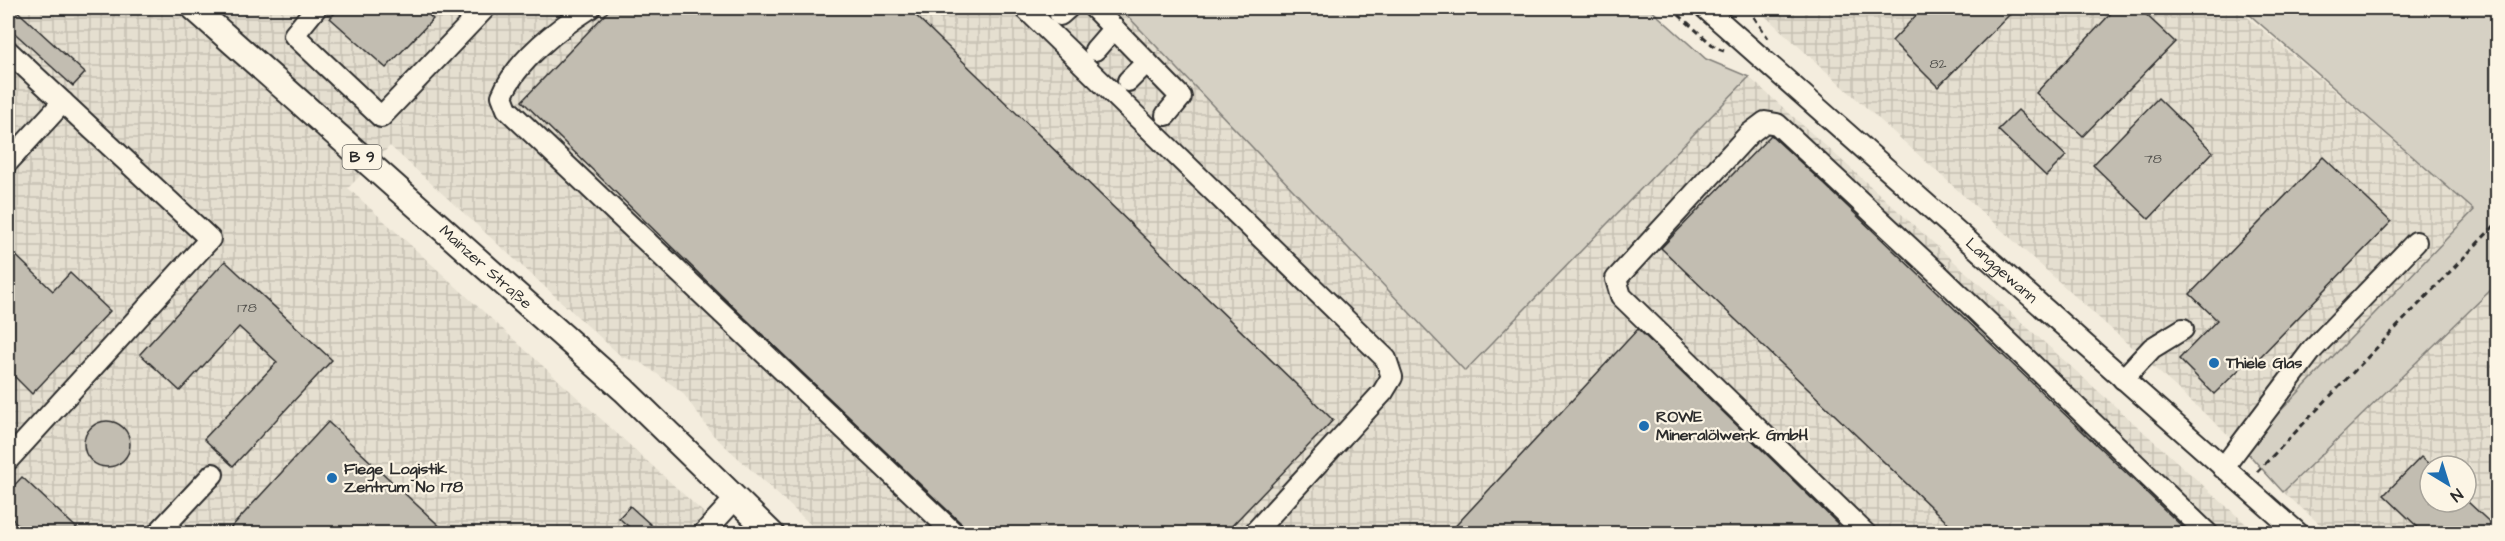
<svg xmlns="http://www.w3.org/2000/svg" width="2505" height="541" viewBox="0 0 2505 541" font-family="'Architects Daughter',sans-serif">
<defs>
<pattern id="industrial-grid" width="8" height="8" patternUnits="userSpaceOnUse" patternTransform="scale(1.5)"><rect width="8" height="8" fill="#e5dfd0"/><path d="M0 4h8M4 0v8" fill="none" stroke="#c5c0b3"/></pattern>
</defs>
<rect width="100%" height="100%" fill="#f4edde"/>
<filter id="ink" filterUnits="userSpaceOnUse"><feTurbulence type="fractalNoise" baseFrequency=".0167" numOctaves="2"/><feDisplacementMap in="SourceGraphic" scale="12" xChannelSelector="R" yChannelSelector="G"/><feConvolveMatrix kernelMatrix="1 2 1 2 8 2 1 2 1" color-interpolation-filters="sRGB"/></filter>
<g filter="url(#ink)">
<g fill="url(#industrial-grid)" fill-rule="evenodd">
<path d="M8,8h1111l346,363 284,-294 507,456h-1436l-107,-98 -31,-43 -40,-29 -20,-6 -232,-211 -42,42 378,345h-718z"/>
<path d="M1756,8h481l237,202 -230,239z"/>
<path d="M2497,284v249h-167l-47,-41zM2430,466h36v36h-36z"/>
</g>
<g fill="#d6d1c4" stroke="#807e78" stroke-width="1.5">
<path d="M1120,8h529l57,51 43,18 -284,294z"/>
<path d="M2242,8h255v276l-214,208 -39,-43 230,-239z"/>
</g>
<g fill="#c2bdb1" stroke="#2b2b2b" stroke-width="1.5">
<path d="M8,8h6l71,65 -12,13 -65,-59z"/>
<path d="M340,8h81l12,11 -47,49 -56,-50z"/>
<path d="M611,8h297l425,412 -109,114h-257l-4,-9 -234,-222 -207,-202z"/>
<path d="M1923,8h93l-78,79 -46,-46z"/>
<path d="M2116,8h23l36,34 -92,94 -47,-43z"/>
<path d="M2158,98l55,54 -64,67 -56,-54z"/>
<path d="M2018,110l48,46 -20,20 -48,-46z"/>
<path d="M1771,135l53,49 366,350h-231l-298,-286z"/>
<path d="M2323,157l68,65 -133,137 -4,-4 -40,39 -35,-35 38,-39 -27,-26z"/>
<path d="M8,248l45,43 17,-18 40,38 -78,83 -24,-24z"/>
<path d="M225,261l107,99 -99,106 -29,-27 73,-77 -38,-35 -59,64 -40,-37z"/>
<path d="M1638,329l200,195 -9,10h-381z"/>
<circle cx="107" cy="444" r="23"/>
<path d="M328,422l120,112h-223z"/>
<path d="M2421,457l9,8v37h38l30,28v4h-73l-41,-39z"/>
<path d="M22,477l61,57h-55l-20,-19v-23z"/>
<path d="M630,506l31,28h-24l-18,-16z"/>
</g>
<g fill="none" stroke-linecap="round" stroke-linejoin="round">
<defs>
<g id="minor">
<path d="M316,8l-22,27 87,82 104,-109"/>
<path d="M590,8c-31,20 -74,53 -88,88l5,13 448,425"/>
<path d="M1025,8l361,351 6,18 -9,15 -130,142"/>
<path d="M1094,8l87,89 -15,18"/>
<path id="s1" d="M1705,8l594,526"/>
<path d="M1060,15l8,-7"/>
<path d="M1095,50l19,-22"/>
<path d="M8,51l202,188 -202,221"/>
<path d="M1128,81l19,-19"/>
<path d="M8,162l55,-60"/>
<path d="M2123,379l29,-31 31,-19"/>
<path d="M2223,468l89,-118 104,-108"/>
<path d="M157,534l56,-60"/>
<path d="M703,534l32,-35"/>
<path d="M1866,534l-245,-238 -5,-17 133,-145 16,-12 12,2 158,147 273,263"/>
</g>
<g id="major">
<path id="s2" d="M194,8l430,382 148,144"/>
</g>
</defs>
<use href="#minor" stroke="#2b2b2b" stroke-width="24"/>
<use href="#major" stroke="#2b2b2b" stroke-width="28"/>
<g stroke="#2b2b2b" stroke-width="3" stroke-dasharray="6 4.5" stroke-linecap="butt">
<path d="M1671,8l45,40 8,3"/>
<path d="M1748,8l20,30"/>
<path d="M2257,472l241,-250"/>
<path d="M2316,528l6,6"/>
</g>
<use href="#minor" stroke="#fcf5e5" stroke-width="20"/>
<use href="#major" stroke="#fcf5e5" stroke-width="24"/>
</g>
</g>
<g fill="#1f6fb2" stroke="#fcf5e5" stroke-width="2">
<circle cx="2214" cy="363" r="6"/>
<circle cx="1644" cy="426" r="6"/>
<circle cx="332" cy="478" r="6"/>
</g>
<g text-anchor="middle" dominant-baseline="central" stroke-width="4.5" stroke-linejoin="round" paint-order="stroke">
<g font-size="14" fill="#51504c">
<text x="1938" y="64">82</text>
<text x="2153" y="159">78</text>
<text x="247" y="308">178</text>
</g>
<rect fill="#fcf5e5" stroke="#6a6863" stroke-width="1.5" x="342.5" y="145" width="39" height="24" rx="4.5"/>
<g font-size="15" font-weight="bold" fill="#2b2b2b">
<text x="362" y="157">B 9</text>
</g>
<g font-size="16" fill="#2b2b2b" stroke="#fcf5e5">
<text stroke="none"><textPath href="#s2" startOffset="390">Mainzer Straße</textPath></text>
<text stroke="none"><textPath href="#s1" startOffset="396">Langgewann</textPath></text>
</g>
<g font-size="16" font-weight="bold" fill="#2b2b2b" stroke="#fcf5e5" text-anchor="start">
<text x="2226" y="363">Thiele Glas</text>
<text x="1656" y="417">ROWE<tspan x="1656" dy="18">Mineralölwerk GmbH</tspan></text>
<text x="344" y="469">Fiege Logistik<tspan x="344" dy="18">Zentrum No 178</tspan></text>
</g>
</g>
<rect width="2505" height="541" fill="none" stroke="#fcf5e5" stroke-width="30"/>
<rect x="15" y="15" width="2475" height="511" fill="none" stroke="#2b2b2b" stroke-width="2" filter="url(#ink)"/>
<g transform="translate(2448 484) rotate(142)"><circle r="28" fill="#fcf5e5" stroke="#a8a49b" stroke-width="1.5"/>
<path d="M0-4.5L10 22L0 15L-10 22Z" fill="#1f6fb2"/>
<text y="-9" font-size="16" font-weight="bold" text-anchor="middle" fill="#2b2b2b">N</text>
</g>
</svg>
